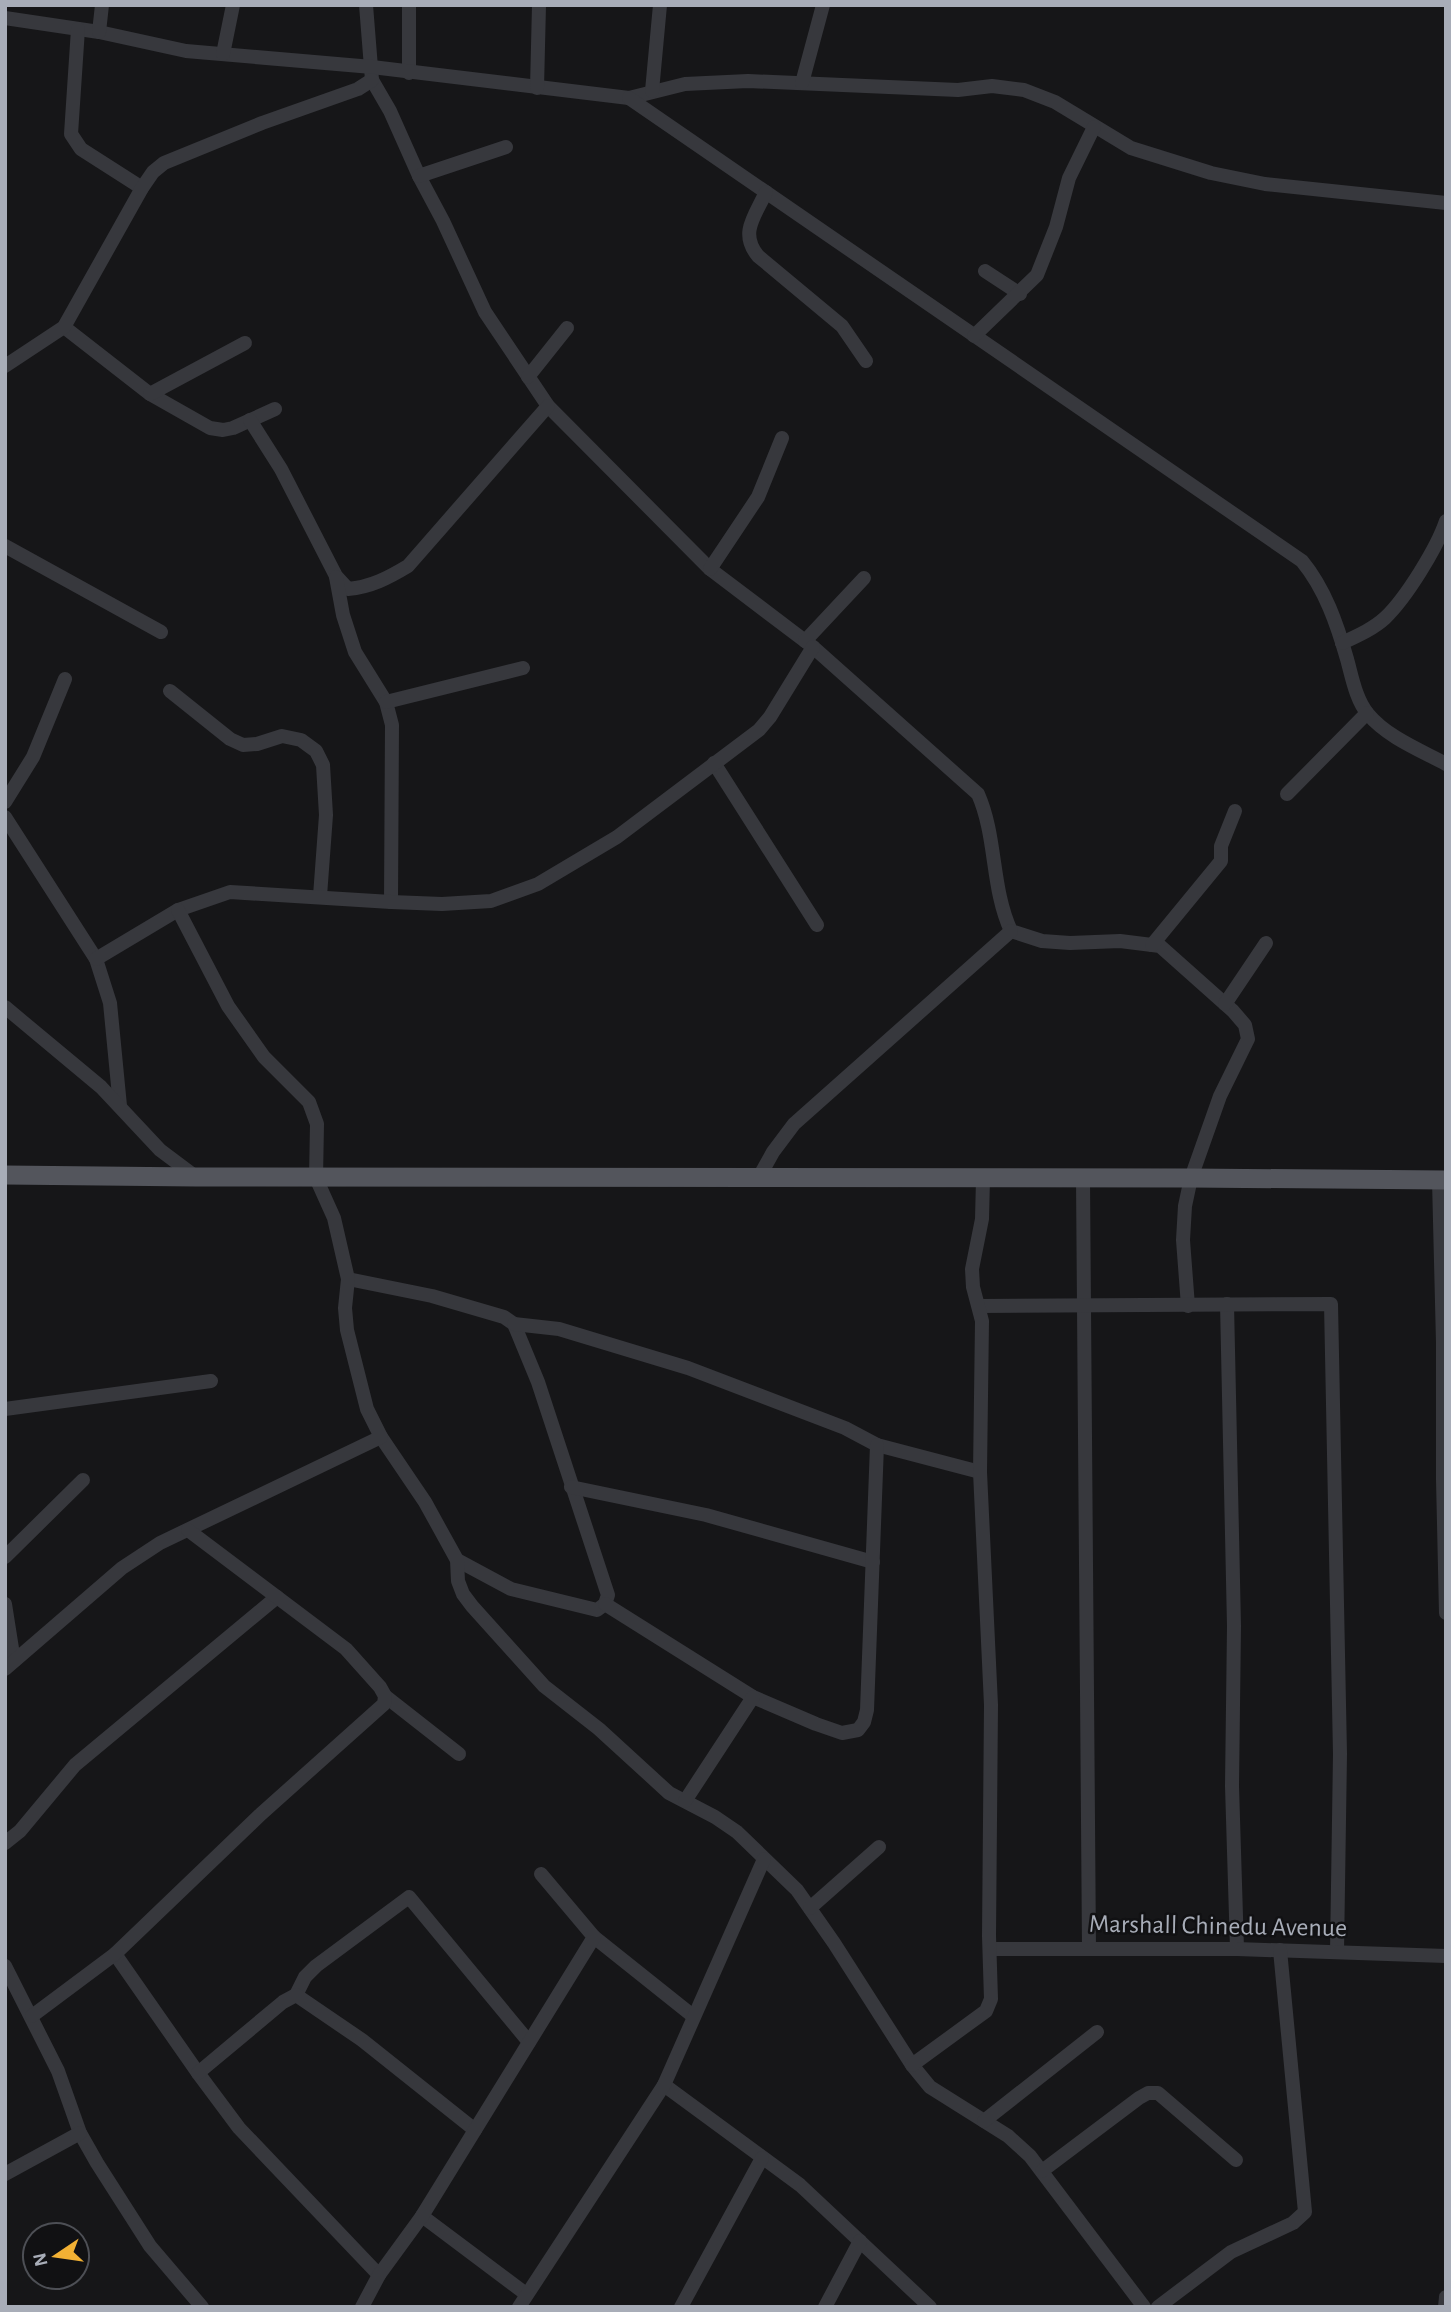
<svg xmlns="http://www.w3.org/2000/svg" width="1451" height="2312" viewBox="0 0 1451 2312" font-family="'Alegreya Sans',sans-serif">
<rect width="100%" height="100%" fill="#161618"/>
<g fill="none" stroke-linecap="round" stroke-linejoin="round">
<g stroke="#37383d" stroke-width="14">
<path d="M366,5l6,75 18,31 29,65 24,45 42,91 63,94 162,163 103,78 165,147c19,43 13,94 33,137l31,10 28,2 50,-2 40,5 73,65 12,14 3,14 -28,57 -29,82 -6,28 -2,34 5,66"/>
<path d="M409,5v68"/>
<path d="M5,18l94,14 87,19 186,16 257,31 56,-14 63,-3 210,9 34,-4 32,4 31,12 76,46 80,25 54,11 181,19"/>
<path d="M78,29l-7,105 10,15 61,39"/>
<path d="M99,32l3,-27"/>
<path d="M223,54l10,-49"/>
<path d="M802,83l21,-78"/>
<path d="M537,88l2,-83"/>
<path d="M652,91l8,-86"/>
<path d="M629,98l673,463c23,28 35,63 45,98 5,18 9,41 21,55 19,23 52,36 78,50"/>
<path d="M419,176l87,-29"/>
<path d="M766,192c-11,24 -27,41 -8,64l84,70 24,35"/>
<path d="M985,271l35,23"/>
<path d="M64,327l86,67 60,34 13,2 10,-2 42,-19"/>
<path d="M974,336l63,-61 19,-48 13,-49 25,-51"/>
<path d="M5,366l59,-39 78,-139 11,-16 11,-9 98,-40 96,-34 14,-9"/>
<path d="M528,377l39,-49"/>
<path d="M150,394l95,-51"/>
<path d="M250,420l31,49 55,107 12,13c23,-2 40,-11 60,-23l140,-160"/>
<path d="M5,546l156,86"/>
<path d="M710,569l48,-72 24,-59"/>
<path d="M336,577l7,38 12,37 31,50 6,23 -1,177"/>
<path d="M805,641l59,-63"/>
<path d="M1342,643c15,-7 31,-14 43,-25 21,-20 52,-70 61,-97"/>
<path d="M170,691l60,48 13,6 14,-1 25,-8 19,4 15,11 7,14 3,50 -6,81"/>
<path d="M386,702l137,-34"/>
<path d="M714,763l103,162"/>
<path d="M1287,794l80,-81"/>
<path d="M5,802l28,-45 32,-78"/>
<path d="M5,817l91,142 14,44 10,103"/>
<path d="M1152,945l69,-84v-15l14,-35"/>
<path d="M96,959l82,-49 52,-18 161,10 51,2 49,-3 47,-17 79,-47 142,-107 11,-13 43,-70"/>
<path d="M1225,1004l41,-61"/>
<path d="M5,1007l96,80 59,63 36,27"/>
<path d="M758,1179l15,-27 21,-28 217,-193"/>
<path d="M1083,1179l6,770"/>
<path d="M1439,1180l4,163v136l3,134"/>
<path d="M348,1279l84,17 72,21 10,7 24,58 70,213 -3,9 -8,6 -86,-21 -54,-29"/>
<path d="M1227,1304l7,322 -2,160 5,163"/>
<path d="M979,1306l352,-2 9,450 -3,198"/>
<path d="M514,1324l45,5 129,39 157,60 32,17 103,27"/>
<path d="M5,1409l206,-28"/>
<path d="M381,1437l44,65 32,58 1,21 5,13 9,12 72,80 55,43 70,64 46,24 22,15 60,58 37,53 78,122 18,22 78,49 22,20 114,151"/>
<path d="M571,1487l135,28 167,47"/>
<path d="M5,1557l78,-77"/>
<path d="M5,1604l9,57"/>
<path d="M605,1604l148,93 63,27 26,9 16,-3 6,-8 3,-12 10,-265"/>
<path d="M5,1669l117,-101 38,-25 221,-106 -14,-28 -20,-79 -2,-22 3,-29 -14,-61 -18,-40 1,-54 -8,-22 -45,-45 -36,-51 -50,-96"/>
<path d="M385,1696l74,58"/>
<path d="M685,1801l68,-104"/>
<path d="M5,1843l15,-12 55,-66 202,-168"/>
<path d="M810,1908l69,-61"/>
<path d="M594,1937l99,79"/>
<path d="M990,1949h247l209,7"/>
<path d="M115,1954l83,119 41,55 140,147"/>
<path d="M5,1966l53,105 22,62 17,30 53,83 52,61"/>
<path d="M296,1995l9,-18 11,-11 93,-69 120,145"/>
<path d="M32,2016l83,-62 146,-140 123,-110 1,-8 -5,-9 -34,-38 -158,-119"/>
<path d="M912,2065l74,-54 5,-12 -2,-63 2,-231 -11,-233 2,-151 -9,-34 -1,-18 10,-50 1,-40"/>
<path d="M198,2073l85,-71 13,-7 66,45 113,90"/>
<path d="M664,2085l136,100 130,122"/>
<path d="M984,2121l113,-89"/>
<path d="M1042,2171l97,-73 9,-5h10l78,67"/>
<path d="M5,2174l75,-41"/>
<path d="M422,2216l104,78"/>
<path d="M362,2307l17,-32 43,-59 172,-279 -53,-63"/>
<path d="M519,2307l145,-222 100,-226"/>
<path d="M681,2307l81,-149"/>
<path d="M825,2307l35,-66"/>
<path d="M1158,2307l73,-55 62,-29 12,-11 -25,-262"/>
<path d="M1445,2307l1,-10"/>
</g>
<path stroke="#53555c" stroke-width="19" d="M5,1175l191,2 995,1 255,2"/>
</g>
<g text-anchor="middle" dominant-baseline="central" stroke-width="5" stroke-linejoin="round" paint-order="stroke">
<g font-size="26" fill="#a8adb8" stroke="#111113">
<text transform="translate(1218 1926) rotate(1)">Marshall Chinedu Avenue</text>
</g>
</g>
<rect width="1451" height="2312" fill="none" stroke="#a8adb8" stroke-width="14"/>
<g transform="translate(56 2256) rotate(257)"><circle r="33" fill="#111113" stroke="#4d4f55" stroke-width="2"/>
<path d="M0-5L12 26L0 18L-12 26Z" fill="#f2b134"/>
<text y="-10" font-size="19" font-weight="bold" text-anchor="middle" fill="#a8adb8">N</text>
</g>
</svg>
